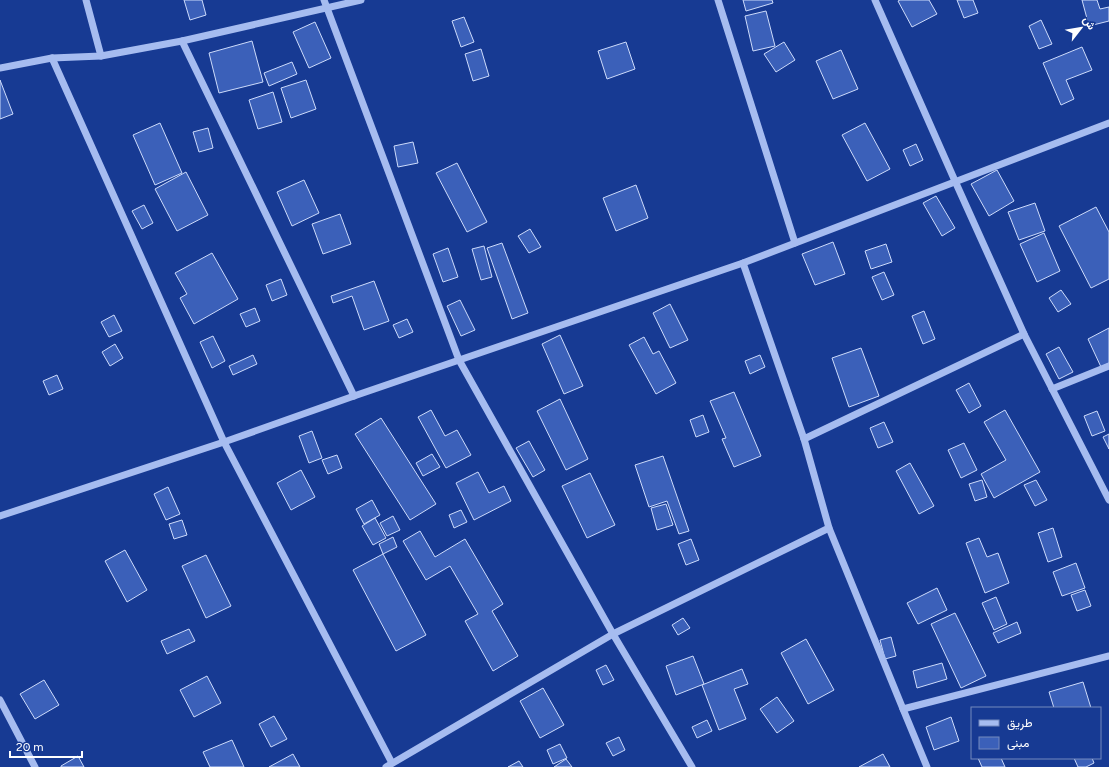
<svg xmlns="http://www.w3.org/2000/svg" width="1109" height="767" viewBox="0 0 1109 767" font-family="Figtree,Vazirmatn,sans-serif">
<rect width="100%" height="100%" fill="#173a93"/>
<g fill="#3b60b9" stroke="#cddbfb">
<path d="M184,0h18l4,15 -16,5z"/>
<path d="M743,0h29l1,3 -27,8z"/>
<path d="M900,0h29l8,14 -25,13 -14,-26z"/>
<path d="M957,0h16l5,13 -14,5z"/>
<path d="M1082,0h15l3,9 9,-2v14l-20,5z"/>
<path d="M766,11l9,35 -22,5 -8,-35z"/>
<path d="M464,17l10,25 -13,5 -9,-26z"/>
<path d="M1041,20l11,24 -13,5 -10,-23z"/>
<path d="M315,22l16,36 -22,10 -16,-36z"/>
<path d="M252,41l11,41 -44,11 -10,-40z"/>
<path d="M626,42l9,27 -28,10 -9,-28z"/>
<path d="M784,42l11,18 -19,12 -12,-18z"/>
<path d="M1082,47l10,23 -26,10 8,19 -13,6 -18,-42z"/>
<path d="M481,49l8,27 -16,5 -8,-27z"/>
<path d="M841,50l17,39 -25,10 -17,-38z"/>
<path d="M292,62l5,12 -28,12 -5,-13z"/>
<path d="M0,80l13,34 -13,5z"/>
<path d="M306,80l10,29 -25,9 -10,-30z"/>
<path d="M273,92l9,30 -24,7 -9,-29z"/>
<path d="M160,123l22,50 -27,12 -22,-50z"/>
<path d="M865,123l25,46 -23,12 -25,-46z"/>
<path d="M208,128l5,20 -14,4 -6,-20z"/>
<path d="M413,142l5,21 -20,4 -4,-21z"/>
<path d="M916,144l7,16 -13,6 -7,-16z"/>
<path d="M457,163l30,59 -20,10 -31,-59z"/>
<path d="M997,170l17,31 -25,15 -18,-32z"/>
<path d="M186,172l22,43 -31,16 -22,-42z"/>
<path d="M304,180l15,33 -27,13 -15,-34z"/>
<path d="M636,185l12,33 -32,13 -13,-33z"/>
<path d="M936,196l19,32 -13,8 -19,-33z"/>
<path d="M1035,203l10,28 -26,9 -11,-28z"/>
<path d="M144,205l9,18 -11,6 -10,-18z"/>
<path d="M1096,207l13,25v47l-18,9 -32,-62z"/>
<path d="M340,214l11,30 -28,10 -11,-30z"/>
<path d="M530,229l11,18 -12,6 -11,-17z"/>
<path d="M1044,233l16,38 -23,11 -17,-38z"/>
<path d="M833,242l12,32 -30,11 -13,-31z"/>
<path d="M502,243l26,70 -16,6 -25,-71z"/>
<path d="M886,244l6,18 -21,7 -6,-18z"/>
<path d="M484,246l8,31 -11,3 -9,-31z"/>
<path d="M448,248l10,29 -15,5 -10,-28z"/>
<path d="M212,253l26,46 -44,25 -14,-26 7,-4 -12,-21z"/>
<path d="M884,272l10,23 -12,5 -10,-23z"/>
<path d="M281,279l6,16 -15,6 -6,-16z"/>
<path d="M374,281l15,40 -25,9 -12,-34 -19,7 -2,-7z"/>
<path d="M1061,290l10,14 -13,8 -9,-14z"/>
<path d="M460,300l15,30 -14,6 -14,-30z"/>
<path d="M670,304l18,36 -18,8 -17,-35z"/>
<path d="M255,308l5,13 -14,6 -6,-13z"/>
<path d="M924,311l11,28 -12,5 -11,-28z"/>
<path d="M114,315l8,16 -13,6 -8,-15z"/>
<path d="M407,319l6,13 -14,6 -6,-13z"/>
<path d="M1109,328v35l-8,4 -13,-28z"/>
<path d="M560,335l23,51 -19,8 -22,-50z"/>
<path d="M213,336l12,25 -13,7 -12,-26z"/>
<path d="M644,337l9,17 6,-3 17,32 -20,11 -27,-49z"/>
<path d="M115,344l8,14 -13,8 -8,-14z"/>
<path d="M1059,347l14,25 -14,7 -13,-25z"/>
<path d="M861,348l18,48 -30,11 -17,-49z"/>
<path d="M253,355l4,9 -24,11 -4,-9z"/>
<path d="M760,355l5,12 -15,7 -5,-13z"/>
<path d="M57,375l6,14 -14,6 -6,-14z"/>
<path d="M969,383l12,23 -12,7 -13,-23z"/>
<path d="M734,392l27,64 -27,11 -12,-28 4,-1 -16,-37z"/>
<path d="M560,399l28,60 -22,11 -29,-59z"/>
<path d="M431,410l14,26 12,-6 14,25 -25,13 -28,-51z"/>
<path d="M1005,410l35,62 -46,26 -13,-24 25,-14 -22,-38z"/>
<path d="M1097,411l8,20 -13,5 -8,-20z"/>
<path d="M703,415l6,17 -13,5 -6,-17z"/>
<path d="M381,418l55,86 -26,16 -55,-86z"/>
<path d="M884,422l9,20 -15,6 -8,-20z"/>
<path d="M312,431l10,27 -13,5 -10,-27z"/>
<path d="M1109,434v15l-6,-12z"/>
<path d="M529,441l16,29 -12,7 -17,-29z"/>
<path d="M964,443l13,27 -16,8 -13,-28z"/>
<path d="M432,454l8,13 -17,9 -7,-13z"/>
<path d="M337,455l5,13 -14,6 -6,-14z"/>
<path d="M663,456l26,75 -10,3 -12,-33 -18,6 -14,-42z"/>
<path d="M910,463l24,43 -15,8 -23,-43z"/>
<path d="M301,470l14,27 -24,13 -14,-27z"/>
<path d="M478,472l11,21 15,-7 7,15 -37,19 -18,-37z"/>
<path d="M590,473l25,52 -28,13 -25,-52z"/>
<path d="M982,480l5,17 -12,4 -6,-17z"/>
<path d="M1036,480l11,20 -12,6 -11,-21z"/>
<path d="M168,487l12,27 -14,6 -12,-26z"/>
<path d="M372,500l8,15 -16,9 -8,-15z"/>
<path d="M666,504l7,21 -16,5 -6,-22z"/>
<path d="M461,510l6,12 -13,6 -5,-13z"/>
<path d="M393,516l7,14 -13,6 -7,-13z"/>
<path d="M375,518l11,20 -13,7 -11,-19z"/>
<path d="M182,520l5,15 -13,4 -5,-15z"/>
<path d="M1053,528l9,29 -14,5 -10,-29z"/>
<path d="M420,531l15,26 30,-18 38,65 -11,7 26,45 -25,15 -28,-50 13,-7 -28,-48 -24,14 -23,-39z"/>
<path d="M393,537l4,10 -14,7 -4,-10z"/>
<path d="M979,538l8,19 11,-4 11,30 -24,10 -19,-50z"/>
<path d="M691,539l8,21 -13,5 -8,-21z"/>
<path d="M125,550l22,40 -20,12 -22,-41z"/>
<path d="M383,554l43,81 -30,16 -43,-81z"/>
<path d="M206,555l25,51 -25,12 -24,-52z"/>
<path d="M1076,563l9,25 -23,8 -9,-24z"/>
<path d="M937,588l10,22 -29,14 -11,-21z"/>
<path d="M1085,590l6,16 -14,5 -6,-16z"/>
<path d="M996,597l11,27 -13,6 -12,-27z"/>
<path d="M955,613l31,63 -25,12 -30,-64z"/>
<path d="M683,618l7,10 -12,7 -6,-10z"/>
<path d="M1017,622l4,11 -23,10 -5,-10z"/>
<path d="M189,629l6,12 -28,13 -6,-13z"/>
<path d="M891,637l5,19 -11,3 -5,-19z"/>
<path d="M806,639l28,51 -26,14 -27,-51z"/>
<path d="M693,656l11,28 -28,11 -10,-29z"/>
<path d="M942,663l5,16 -30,9 -4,-17z"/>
<path d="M606,665l8,15 -11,5 -7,-15z"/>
<path d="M742,669l6,15 -14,5 12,30 -27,11 -17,-45z"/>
<path d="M207,676l14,27 -27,14 -14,-27z"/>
<path d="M44,680l15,25 -24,14 -15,-25z"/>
<path d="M1083,682l8,26h-37l-5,-16z"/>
<path d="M543,688l21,37 -24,13 -20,-37z"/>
<path d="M777,697l17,24 -17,12 -17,-24z"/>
<path d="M274,716l13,23 -16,8 -12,-23z"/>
<path d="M951,717l8,24 -25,9 -8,-23z"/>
<path d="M707,720l5,11 -15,7 -5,-11z"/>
<path d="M619,737l6,13 -12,6 -7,-13z"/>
<path d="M232,740l12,27h-34l-7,-15z"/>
<path d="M560,744l7,14 -14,6 -6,-14z"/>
<path d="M293,754l7,13h-31z"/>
<path d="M883,754l7,13h-31z"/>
<path d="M78,756l6,11h-23v-1z"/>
<path d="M978,758h23l4,9h-23z"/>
<path d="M1074,758h18l2,5 -8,4h-8z"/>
<path d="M566,759l6,8h-18z"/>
<path d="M519,761l4,6h-15z"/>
</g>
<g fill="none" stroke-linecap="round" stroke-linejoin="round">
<g stroke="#a6bcf0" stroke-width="7">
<path d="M86,0l15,56"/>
<path d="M324,0l135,360 154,274 79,133"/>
<path d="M718,0l77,243"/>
<path d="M875,0l80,181 69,153 85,166"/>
<path d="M182,41l172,355"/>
<path d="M52,58l172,384 168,321"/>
<path d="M0,68l52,-10 49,-2 81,-15 179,-41"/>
<path d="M743,263l61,176 25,89 74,181 24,58"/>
<path d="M1052,389l57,-23"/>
<path d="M804,439l220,-105"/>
<path d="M0,516l224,-74 130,-46 389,-133 366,-140"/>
<path d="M0,700l35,67"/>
<path d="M903,709l206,-53"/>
<path d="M386,767l227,-133 216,-106"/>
</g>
</g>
<rect x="971" y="707" width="130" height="52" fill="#173a93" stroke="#7489be"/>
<rect x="979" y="720" width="20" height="6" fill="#a6bcf0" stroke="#7489be"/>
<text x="1007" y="727" font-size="12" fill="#ffffff">طريق</text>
<rect x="979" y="737" width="20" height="12" fill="#3b60b9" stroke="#7489be"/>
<text x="1007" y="747" font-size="12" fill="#ffffff">مبنى</text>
<g transform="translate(1081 28) rotate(59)" stroke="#173a93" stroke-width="3" paint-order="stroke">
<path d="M0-3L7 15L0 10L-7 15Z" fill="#ffffff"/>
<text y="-6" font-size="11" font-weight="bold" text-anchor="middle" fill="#ffffff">ش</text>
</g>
<path d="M10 751v6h72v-6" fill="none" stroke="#ffffff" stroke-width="2"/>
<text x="16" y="751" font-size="12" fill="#ffffff" stroke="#173a93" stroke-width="3" paint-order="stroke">20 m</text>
</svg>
